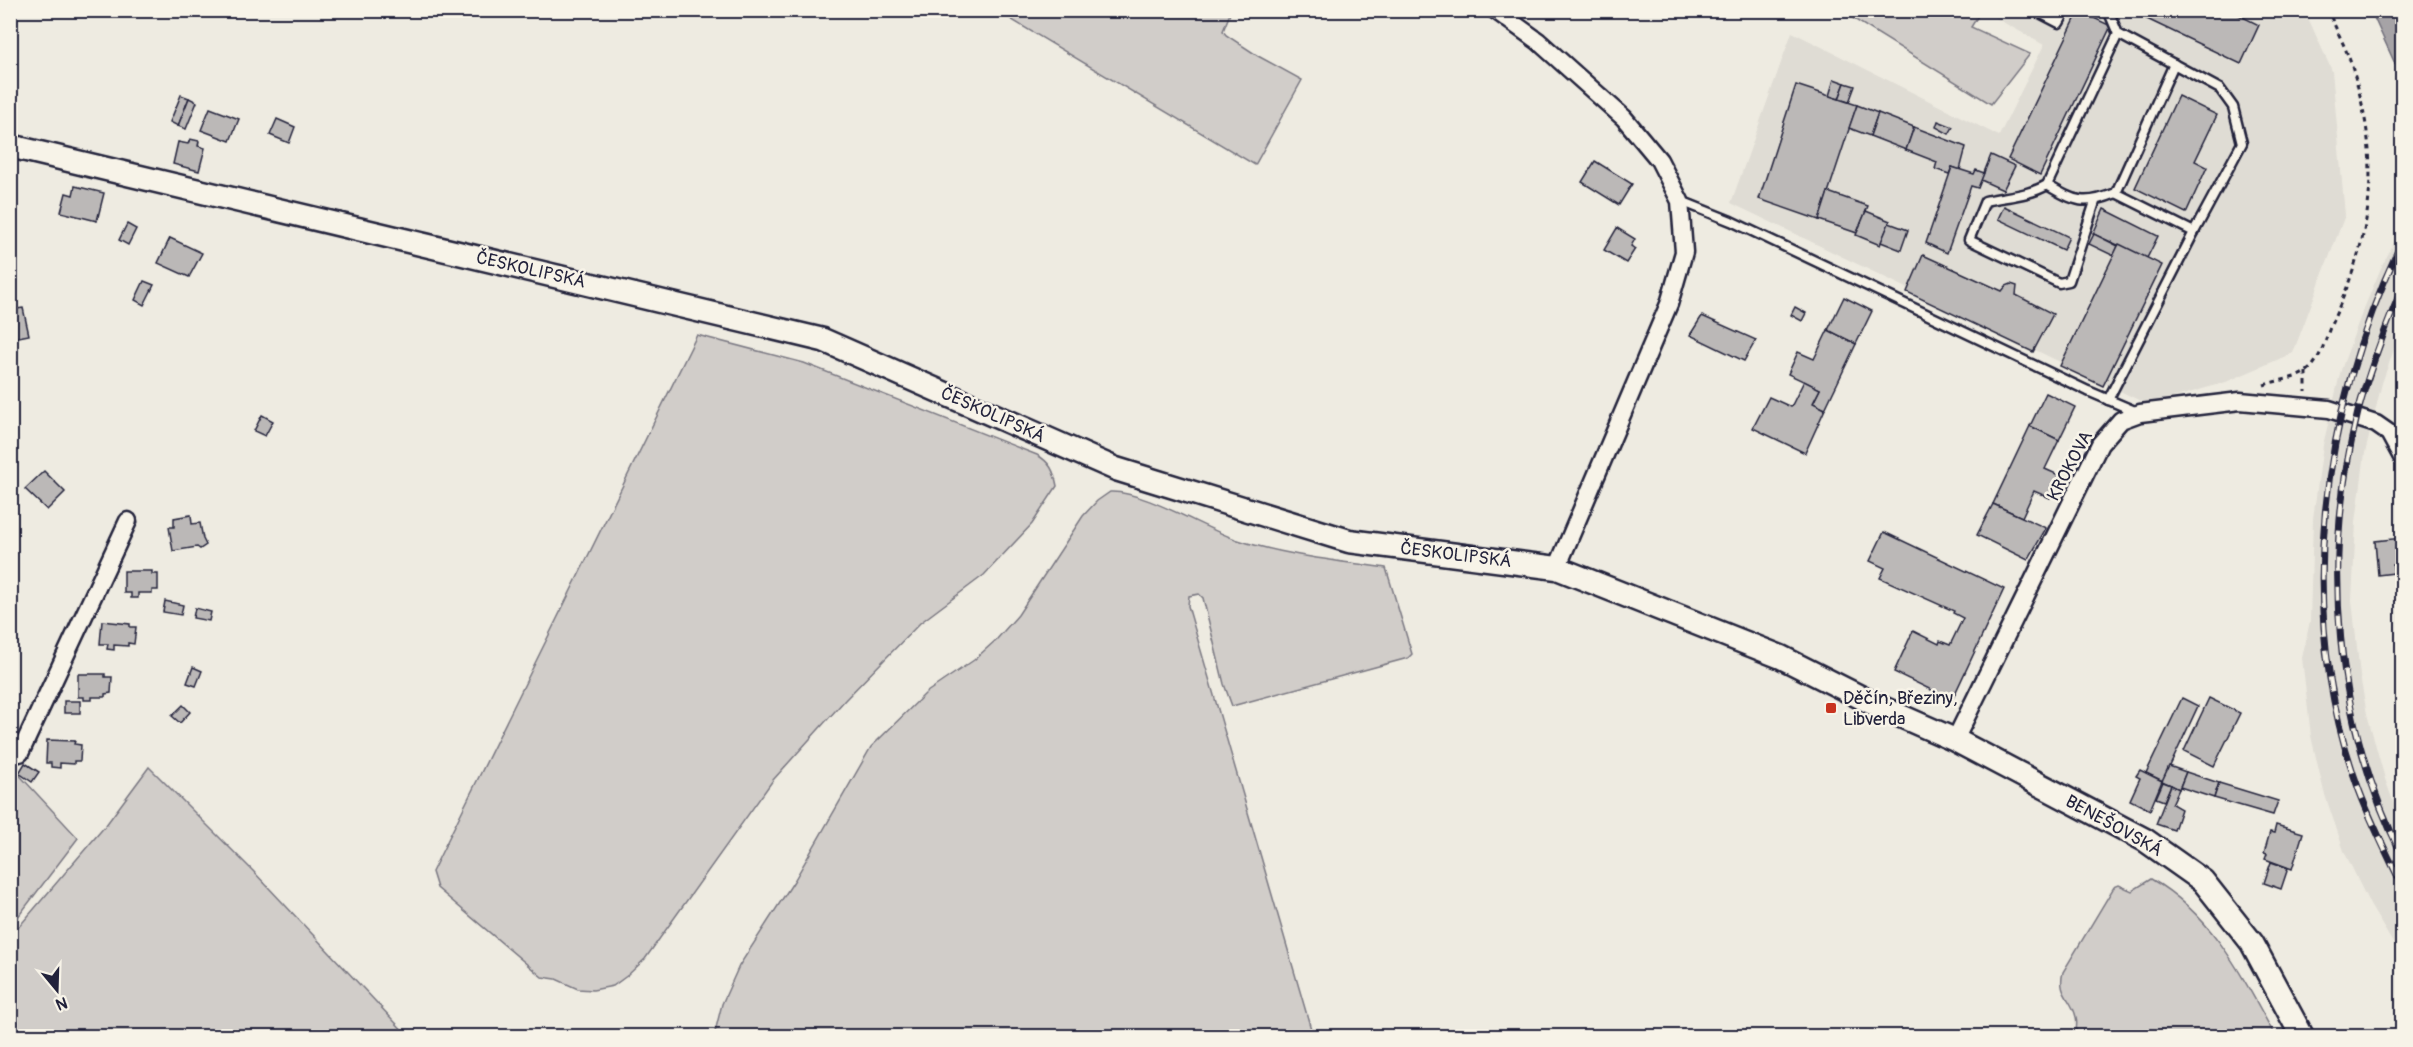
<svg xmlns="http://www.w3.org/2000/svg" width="2413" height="1047" viewBox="0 0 2413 1047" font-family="Pangolin,sans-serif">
<rect width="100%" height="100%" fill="#eeebe1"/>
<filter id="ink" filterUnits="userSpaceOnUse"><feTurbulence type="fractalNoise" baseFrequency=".0167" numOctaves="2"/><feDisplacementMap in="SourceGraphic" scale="12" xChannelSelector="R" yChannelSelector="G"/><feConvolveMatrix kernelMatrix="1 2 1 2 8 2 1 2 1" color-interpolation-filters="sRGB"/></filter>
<g filter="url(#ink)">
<g fill="#dfdcd4">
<path d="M1995,11h310l27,60 13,144 -52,138 -67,29 -77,23 -418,-202 61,-171 207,104 45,-91 -52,-29z"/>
<path d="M2402,227v100l-20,56 -17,70 -9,69 -4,78 8,76 7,38 18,65 17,47v132l-32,-53 -26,-54 -20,-59 -13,-56 -9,-78 8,-37 3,-102 10,-74 18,-75 19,-52 21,-50z"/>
</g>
<g fill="#d1cdc9" stroke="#7a7882" stroke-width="1.5">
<path d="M997,11h234l-8,20 3,4 32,21 44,24 -47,85z"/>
<path d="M1841,11h140l-10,16 59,27 -39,50z"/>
<path d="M697,335l107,28 233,92c13,7 17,16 20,31l-25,38 -48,51 -64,48 -75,77 -72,80 -128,179 -17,16 -15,11 -20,4 -15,-1 -22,-10 -14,-2 -105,-89 -5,-16z"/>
<path d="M1110,492c32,-2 95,37 128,48 45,15 101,21 148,28l26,86 -4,4 -176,48 -8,-22 -21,-86 -4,-4 -10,2 -1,10 125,430h-599l8,-32 17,-38 55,-85 77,-134 56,-55 47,-32 23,-21 21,-24 65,-99 14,-15z"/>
<path d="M11,766l67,72 -67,88z"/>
<path d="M149,767l104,104 155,165h-397v-100l95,-111z"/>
<path d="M2151,879c61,35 92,98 124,157h-198c-2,-6 1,-12 -1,-19 -4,-19 -19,-22 -13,-45l51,-85 5,-2 13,6z"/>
</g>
<path fill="#a6a3a6" stroke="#716f7b" stroke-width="1.5" d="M2371,11h31v68z"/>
<g fill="#bbb8b7" stroke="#22223b" stroke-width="1.5">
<path d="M2128,10h101l30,15 -18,39z"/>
<path d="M2079,11l32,15 -71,149 -32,-16z"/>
<path d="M1834,79l11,4 -6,16 -10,-3z"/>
<path d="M1845,83l10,3 -6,16 -10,-3z"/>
<path d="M1796,85l61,20 -38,115 -60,-21z"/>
<path d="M181,95l8,3 -11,28 -8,-4z"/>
<path d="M2178,96l39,19 -22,46 12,6 -21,46 -51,-25z"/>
<path d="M189,98l8,4 -11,27 -8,-3z"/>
<path d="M1857,105l21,8 -8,23 -21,-8z"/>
<path d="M210,108l29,11 -9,22 -29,-11z"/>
<path d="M1878,113l36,14 -8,23 -36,-14z"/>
<path d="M277,119l18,8 -6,16 -19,-8z"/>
<path d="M1938,121l15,6 -4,7 -13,-7z"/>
<path d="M1914,127l52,20 -6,23 -8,-3 -3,7 -14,-5 2,-7 -31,-12z"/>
<path d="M190,139l9,2 -1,5 7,2 -6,23 -26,-7 5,-22 10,2z"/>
<path d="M1991,155l24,11 -12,24 -22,-10z"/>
<path d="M1595,161l37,23 -13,21 -37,-23z"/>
<path d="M1952,167l22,7 2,-4 8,3 -6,15 -7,-2 -24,67 -21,-10z"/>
<path d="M75,186l29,7 -7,28 -36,-9 5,-19 7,2z"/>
<path d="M1828,192l40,14 -11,27 -38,-13z"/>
<path d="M2004,206l65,31 -6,13 -65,-31z"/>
<path d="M2104,209l54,27 -11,22 -54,-24z"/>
<path d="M1866,211l24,10 -10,24 -24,-10z"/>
<path d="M1889,223l19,7 -7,20 -20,-8z"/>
<path d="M127,224l9,5 -8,16 -9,-5z"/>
<path d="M1617,228l18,11 -4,7 4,3 -9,14 -22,-13z"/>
<path d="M2094,234l24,12 -4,10 -25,-12z"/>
<path d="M170,238l32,15 -13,24 -31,-14z"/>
<path d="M2119,244l43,21 -59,121 -43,-20z"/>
<path d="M1923,255l79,36 4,-5 5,-2 6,2 -1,9 37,19 -20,38 -126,-60z"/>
<path d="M144,281l10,4 -10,20 -9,-5z"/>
<path d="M1844,297l28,14 -16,33 -28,-14z"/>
<path d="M1795,307l11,6 -4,8 -11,-6z"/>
<path d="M23,308l6,27 -16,3 -3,-28z"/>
<path d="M1702,316l54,24 -12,21 -54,-26z"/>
<path d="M1828,330l28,14 -31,65 -12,-6 7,-14 -32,-15 10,-22 16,7z"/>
<path d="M1804,381l16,8 -7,14 12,6 -20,44 -52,-25 16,-31 22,10z"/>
<path d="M2046,393l29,14 -16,33 -29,-14z"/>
<path d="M262,415l11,6 -8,15 -11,-5z"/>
<path d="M2030,426l29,14 -14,29 16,7 -11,22 -16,-7 -12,26 -29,-13z"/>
<path d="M44,471l21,21 -18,18 -22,-21z"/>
<path d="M1993,504l53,24 -18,32 -51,-25z"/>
<path d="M191,515l1,9 8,-1 3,16 3,6 -6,4 -3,-2 -24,4 -4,-24h5v-9z"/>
<path d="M1884,532l120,57 -52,111 -58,-28 19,-41 26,13 1,-3 10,4 13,-27 -10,-5 1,-2 -74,-33 5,-10 -15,-7z"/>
<path d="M2402,538v26l-9,1 1,8 -16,2 -3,-34z"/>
<path d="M124,571h28v3h6v16h-6v3h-14v5h-7v-5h-7z"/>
<path d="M165,601l18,4 -2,10 -18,-3z"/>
<path d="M195,608l16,4 -2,9 -16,-3z"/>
<path d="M102,621l28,3v3h6l-2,17 -6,-1v3l-14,-1v5l-7,-1 1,-5h-8z"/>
<path d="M193,667l9,4 -6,15 -9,-3z"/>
<path d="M78,674h27v3h7l-1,16 -6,1v3h-13v3h-8v-3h-6z"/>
<path d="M2182,698l16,8 -35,75 -17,-8z"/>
<path d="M2209,698l31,15 -26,53 -30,-15z"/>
<rect x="64" y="701" width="16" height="12"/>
<path d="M183,705l7,7 -10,11 -8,-7z"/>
<path d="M47,740l28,1 -1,3 7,1 -1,16h-6v3l-14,-1v5l-9,-1v-4h-5z"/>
<path d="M25,763l14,9 -7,10 -13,-9z"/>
<path d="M2169,766l17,6 -7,17 -17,-8z"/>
<path d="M2140,770l22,11 -12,29 -20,-10 10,-22 -4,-2z"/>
<path d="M2186,772l33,11 -5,15 -34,-11z"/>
<path d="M2163,782l8,3 -7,16 -8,-3z"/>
<path d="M2219,783l59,18 -5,14 -59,-17z"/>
<path d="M2171,785l8,4 -7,15 9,5 -7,21 -18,-6z"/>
<path d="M2276,825l27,8 -11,36 -27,-10 2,-5 -3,-1 6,-21 4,1z"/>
<path d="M2271,862l17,6 -7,21 -17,-6z"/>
</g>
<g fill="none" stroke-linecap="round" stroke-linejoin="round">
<defs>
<g id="service">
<path d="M2034,10l25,13 7,-13"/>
<path d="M2108,10l10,24"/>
<path d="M2047,185c29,17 37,21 69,8l78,39 -86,168"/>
<path d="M2116,193l58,-129"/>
<path d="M1681,201l50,20 357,170 49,21"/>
<path d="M2095,202l-26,79 -10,2 -90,-43 16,-39c22,-5 43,-5 62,-16l71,-151 102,55 13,18 9,36 -48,89"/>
</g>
<g id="minor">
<path d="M1495,10l43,31 86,77 35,42 21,41 4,51 -15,52 -112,264"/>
<path d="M1955,740l145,-296 21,-24 19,-7 100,-12 89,8 47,15 13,9 13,24"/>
<path d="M10,744l10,9 108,-232"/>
</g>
<path id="secondary" d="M10,146l813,194 293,129 233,72 208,27 224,89 97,49 77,34 190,100 58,41 49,62 50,93"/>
</defs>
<use href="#service" stroke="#22223b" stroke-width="13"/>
<use href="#minor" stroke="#22223b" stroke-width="21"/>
<use href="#secondary" stroke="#22223b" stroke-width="27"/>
<g stroke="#22223b" stroke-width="3" stroke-dasharray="4.5 4.5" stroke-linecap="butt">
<path d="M2306,372v20"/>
<path d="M2264,385c13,-5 33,-6 43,-14 15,-11 19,-37 27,-53 40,-87 47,-156 19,-248 -6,-21 -17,-40 -25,-60"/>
</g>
<use href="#service" stroke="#f7f3e8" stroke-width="8"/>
<use href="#minor" stroke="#f7f3e8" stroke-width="16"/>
<use href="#secondary" stroke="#f7f3e8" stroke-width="22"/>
<defs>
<g id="rail">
<path d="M2402,242c-81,169 -109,368 -43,548 12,32 28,64 43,95"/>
<path d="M2402,288c-17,41 -33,82 -44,124 -37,147 -24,308 44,443"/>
</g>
</defs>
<use href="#rail" stroke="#22223b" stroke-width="7"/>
<use href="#rail" stroke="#f7f3e8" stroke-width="4.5" stroke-dasharray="14" stroke-linecap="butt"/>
</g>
</g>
<rect fill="#c8321e" stroke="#f7f3e8" stroke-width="2" x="1825" y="702" width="12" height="12" rx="3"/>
<g text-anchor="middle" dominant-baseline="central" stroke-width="5" stroke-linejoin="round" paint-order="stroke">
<g font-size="18" fill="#22223b" stroke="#f7f3e8">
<text transform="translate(531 270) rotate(13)">ČESKOLIPSKÁ</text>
<text transform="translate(993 415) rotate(24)">ČESKOLIPSKÁ</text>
<text transform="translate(2070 466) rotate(-62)">KROKOVA</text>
<text transform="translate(1456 555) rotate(7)">ČESKOLIPSKÁ</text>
<text transform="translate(2114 826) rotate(29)">BENEŠOVSKÁ</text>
</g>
<g font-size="18" fill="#22223b" stroke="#f7f3e8" text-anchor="start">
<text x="1843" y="698">Děčín, Březiny,<tspan x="1843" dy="21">Libverda</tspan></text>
</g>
</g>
<rect width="2413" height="1047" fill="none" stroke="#f7f3e8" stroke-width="36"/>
<rect x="18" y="18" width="2377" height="1011" fill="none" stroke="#22223b" stroke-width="2" filter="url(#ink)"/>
<g transform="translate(57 990) rotate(161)" stroke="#f7f3e8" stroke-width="4.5" paint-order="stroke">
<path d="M0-4.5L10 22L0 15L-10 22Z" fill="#22223b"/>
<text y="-9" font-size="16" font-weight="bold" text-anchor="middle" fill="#22223b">N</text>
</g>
</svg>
